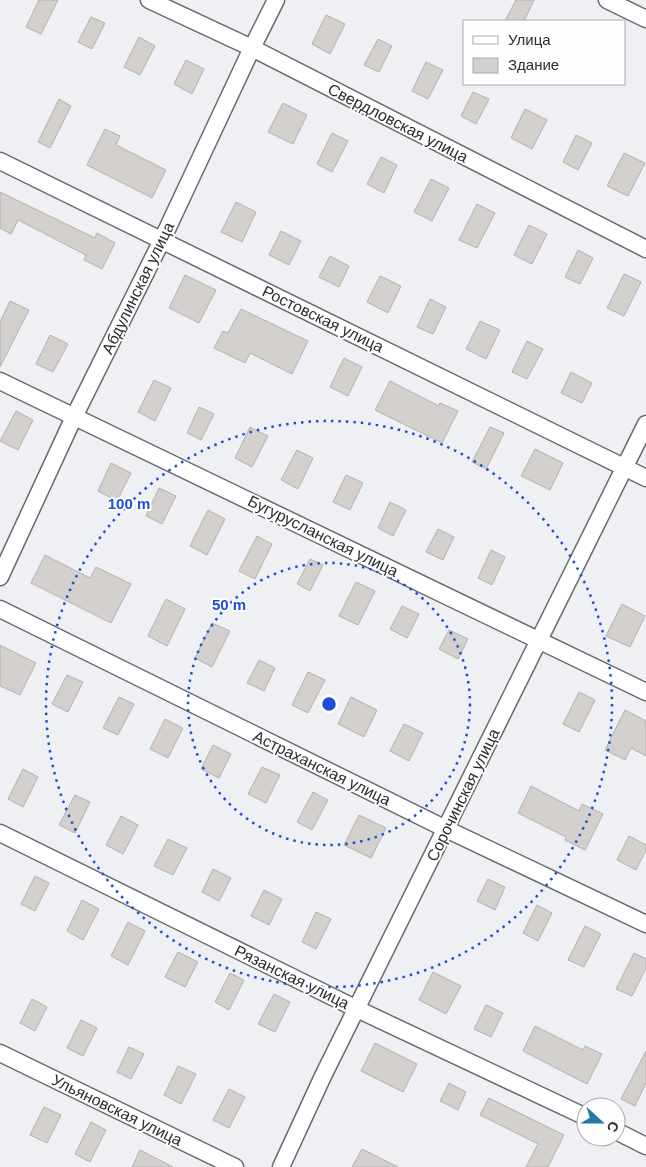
<svg xmlns="http://www.w3.org/2000/svg" width="646" height="1167" viewBox="0 0 646 1167" font-family="Helvetica,sans-serif">
<rect width="100%" height="100%" fill="#eff0f4"/>
<g fill="#d3d0cd" stroke="#b4b2af">
<path d="M39,0h19l-17,34 -15,-7z"/>
<path d="M516,0h18l-10,21h-19z"/>
<path d="M326,15l19,9 -15,30 -18,-10z"/>
<path d="M91,17l14,6 -13,26 -14,-7z"/>
<path d="M139,37l16,9 -15,29 -16,-8z"/>
<path d="M378,39l14,7 -13,26 -15,-7z"/>
<path d="M186,60l18,9 -12,25 -18,-10z"/>
<path d="M426,62l17,8 -15,29 -16,-8z"/>
<path d="M473,92l16,7 -13,25 -15,-8z"/>
<path d="M59,99l12,7 -21,42 -12,-6z"/>
<path d="M283,103l24,12 -14,29 -25,-12z"/>
<path d="M525,109l22,11 -15,29 -21,-11z"/>
<path d="M105,129l15,7 -4,9 50,25 -14,28 -65,-33z"/>
<path d="M332,133l16,8 -16,31 -15,-8z"/>
<path d="M576,135l16,8 -14,27 -15,-8z"/>
<path d="M624,153l21,10 -17,33 -21,-10z"/>
<path d="M381,157l16,8 -13,28 -17,-9z"/>
<path d="M431,179l18,9 -17,33 -18,-9z"/>
<path d="M0,192l95,46 2,-5 18,10 -13,26 -18,-9 2,-5 -68,-35 -7,14 -11,-6z"/>
<path d="M236,202l20,10 -14,30 -21,-10z"/>
<path d="M477,204l18,9 -18,35 -18,-8z"/>
<path d="M529,225l18,9 -15,30 -18,-9z"/>
<path d="M281,231l20,10 -12,24 -20,-10z"/>
<path d="M578,250l15,8 -13,26 -15,-7z"/>
<path d="M330,256l19,10 -10,21 -20,-10z"/>
<path d="M624,274l17,8 -17,34 -17,-8z"/>
<path d="M185,275l31,15 -17,33 -30,-15z"/>
<path d="M380,276l21,10 -13,27 -21,-11z"/>
<path d="M430,299l16,8 -13,27 -16,-7z"/>
<path d="M10,301l19,9 -29,57v-45z"/>
<path d="M241,309l67,32 -16,33 -42,-21 -5,10 -31,-15 9,-17 5,2z"/>
<path d="M480,321l20,9 -14,29 -20,-10z"/>
<path d="M50,335l18,9 -15,28 -17,-8z"/>
<path d="M527,341l16,8 -16,30 -15,-7z"/>
<path d="M344,358l18,9 -14,29 -18,-9z"/>
<path d="M571,372l21,11 -10,20 -21,-10z"/>
<path d="M154,380l17,8 -16,33 -17,-9z"/>
<path d="M390,381l49,25 1,-3 18,8 -16,32 -67,-33z"/>
<path d="M199,407l15,7 -13,26 -14,-7z"/>
<path d="M16,411l17,9 -15,30 -18,-9z"/>
<path d="M250,427l18,9 -16,31 -17,-9z"/>
<path d="M490,427l14,6 -18,36 -14,-7z"/>
<path d="M535,449l28,14 -13,27 -29,-14z"/>
<path d="M297,450l16,8 -15,31 -17,-9z"/>
<path d="M111,463l20,10 -14,28 -19,-10z"/>
<path d="M346,475l17,8 -13,27 -17,-8z"/>
<path d="M159,488l17,8 -14,28 -16,-8z"/>
<path d="M390,502l16,8 -13,26 -15,-8z"/>
<path d="M208,510l17,9 -18,36 -17,-9z"/>
<path d="M438,529l16,8 -11,23 -17,-8z"/>
<path d="M257,536l15,8 -17,35 -16,-8z"/>
<path d="M491,550l14,7 -13,28 -14,-7z"/>
<path d="M45,555l45,23 6,-11 35,17 -20,39 -80,-40z"/>
<path d="M310,559l13,6 -13,26 -13,-7z"/>
<path d="M356,582l19,9 -17,34 -19,-9z"/>
<path d="M166,599l19,10 -18,37 -19,-10z"/>
<path d="M622,604l23,12 -15,31 -24,-11z"/>
<path d="M402,606l17,8 -12,24 -17,-9z"/>
<path d="M212,623l18,8 -18,36 -17,-9z"/>
<path d="M449,630l19,9 -10,20 -19,-10z"/>
<path d="M0,645l36,18 -16,32 -20,-9z"/>
<path d="M259,660l16,8 -11,23 -17,-8z"/>
<path d="M308,672l17,8 -17,33 -16,-8z"/>
<path d="M67,675l16,7 -15,30 -16,-8z"/>
<path d="M579,692l16,8 -16,32 -16,-8z"/>
<path d="M119,697l15,7 -16,31 -15,-7z"/>
<path d="M351,697l26,13 -13,27 -26,-13z"/>
<path d="M625,710l21,11v35l-15,-8 -6,12 -20,-10z"/>
<path d="M165,719l18,9 -15,30 -18,-9z"/>
<path d="M404,724l19,9 -14,28 -19,-10z"/>
<path d="M213,745l18,9 -12,24 -18,-9z"/>
<path d="M262,767l18,8 -14,28 -18,-9z"/>
<path d="M23,769l15,8 -15,30 -15,-8z"/>
<path d="M531,786l48,25 3,-7 21,10 -18,36 -20,-10 1,-3 -48,-24z"/>
<path d="M313,792l15,8 -16,30 -15,-8z"/>
<path d="M75,795l15,7 -15,31 -16,-8z"/>
<path d="M359,815l27,13 -15,30 -27,-13z"/>
<path d="M121,816l17,9 -15,29 -17,-9z"/>
<path d="M629,836l17,9v5l-10,20 -19,-10z"/>
<path d="M168,839l19,9 -14,27 -19,-9z"/>
<path d="M213,869l18,9 -12,23 -17,-9z"/>
<path d="M35,876l14,7 -14,28 -14,-7z"/>
<path d="M488,879l17,8 -10,23 -18,-9z"/>
<path d="M264,890l18,9 -13,26 -18,-9z"/>
<path d="M82,900l17,9 -16,31 -16,-9z"/>
<path d="M537,905l15,8 -14,28 -15,-8z"/>
<path d="M316,912l15,7 -15,30 -14,-7z"/>
<path d="M128,922l17,9 -17,34 -17,-9z"/>
<path d="M585,926l16,8 -17,33 -16,-7z"/>
<path d="M178,952l20,10 -13,25 -20,-10z"/>
<path d="M634,953l12,6v9l-14,28 -16,-7z"/>
<path d="M433,972l28,14 -15,28 -27,-14z"/>
<path d="M230,973l14,7 -15,30 -14,-8z"/>
<path d="M274,994l16,8 -15,30 -17,-8z"/>
<path d="M32,999l15,8 -12,24 -15,-8z"/>
<path d="M486,1005l17,8 -12,24 -17,-8z"/>
<path d="M81,1020l16,8 -14,28 -16,-8z"/>
<path d="M535,1026l48,24 2,-4 17,8 -15,30 -64,-33z"/>
<path d="M375,1043l42,21 -14,28 -42,-21z"/>
<path d="M129,1047l15,7 -13,25 -14,-7z"/>
<path d="M646,1051v32l-11,23 -14,-7z"/>
<path d="M178,1066l18,8 -15,30 -17,-9z"/>
<path d="M449,1083l17,9 -8,18 -18,-9z"/>
<path d="M229,1089l16,8 -16,31 -16,-8z"/>
<path d="M489,1098l75,37 -16,32h-22l12,-23 -58,-29z"/>
<path d="M44,1107l17,8 -14,28 -17,-8z"/>
<path d="M91,1122l15,8 -16,32 -15,-8z"/>
<path d="M362,1149l36,18h-46z"/>
<path d="M140,1150l33,17h-41z"/>
</g>
<g fill="none" stroke-linecap="round" stroke-linejoin="round">
<defs>
<g id="street">
<path d="M149,0l103,48 394,201"/>
<path d="M607,0l39,19"/>
<path d="M0,161l646,317"/>
<path d="M0,381l646,311"/>
<path d="M0,577l74,-160 88,-177 90,-192 24,-48"/>
<path d="M0,609l446,220 200,95"/>
<path d="M0,833l357,176 229,108"/>
<path d="M0,1053l235,114"/>
<path d="M616,1131l30,15"/>
<path d="M281,1167l42,-91 323,-652"/>
</g>
</defs>
<use href="#street" stroke="#696a6d" stroke-width="19"/>
<use href="#street" stroke="#fff" stroke-width="16"/>
</g>
<g fill="none" stroke="#1d4ed8" stroke-width="2.5" stroke-dasharray="2.5 5">
<circle cx="329" cy="704" r="141"/>
<circle cx="329" cy="704" r="283"/>
</g>
<g text-anchor="middle" dominant-baseline="central" stroke-width="4" stroke-linejoin="round" paint-order="stroke">
<g font-size="16" fill="#2b2c2d" stroke="#fefeff">
<text transform="translate(398 123) rotate(27)">Свердловская улица</text>
<text transform="translate(138 288) rotate(-64)">Абдулинская улица</text>
<text transform="translate(323 319) rotate(26)">Ростовская улица</text>
<text transform="translate(323 536) rotate(26)">Бугурусланская улица</text>
<text transform="translate(322 768) rotate(26)">Астраханская улица</text>
<text transform="translate(463 795) rotate(-64)">Сорочинская улица</text>
<text transform="translate(292 977) rotate(26)">Рязанская улица</text>
<text transform="translate(117 1110) rotate(26)">Ульяновская улица</text>
</g>
</g>
<circle cx="329" cy="704" r="8" fill="#1d4ed8" stroke="#fefeff" stroke-width="2.5"/>
<g font-size="15" text-anchor="middle" font-weight="bold" fill="#1d4ed8" stroke="#fefeff" stroke-width="4" stroke-linejoin="round" paint-order="stroke">
<text x="129" y="509">100 m</text>
<text x="229" y="610">50 m</text>
</g>
<rect x="463" y="20" width="162" height="65" fill="#fefeff" stroke="#aaaaab"/>
<rect x="473" y="36" width="25" height="8" fill="#ffffff" stroke="#aaaaab"/>
<text x="508" y="45" font-size="15" fill="#2b2c2d">Улица</text>
<rect x="473" y="58" width="25" height="15" fill="#d3d0cd" stroke="#aaaaab"/>
<text x="508" y="70" font-size="15" fill="#2b2c2d">Здание</text>
<g transform="translate(601 1122) rotate(111)"><circle r="24" fill="#fefeff" stroke="#aaaaab"/>
<path d="M0-4L9 19L0 12L-9 19Z" fill="#2976a8"/>
<text y="-8" font-size="14" font-weight="bold" text-anchor="middle" fill="#2b2c2d">С</text>
</g>
</svg>
